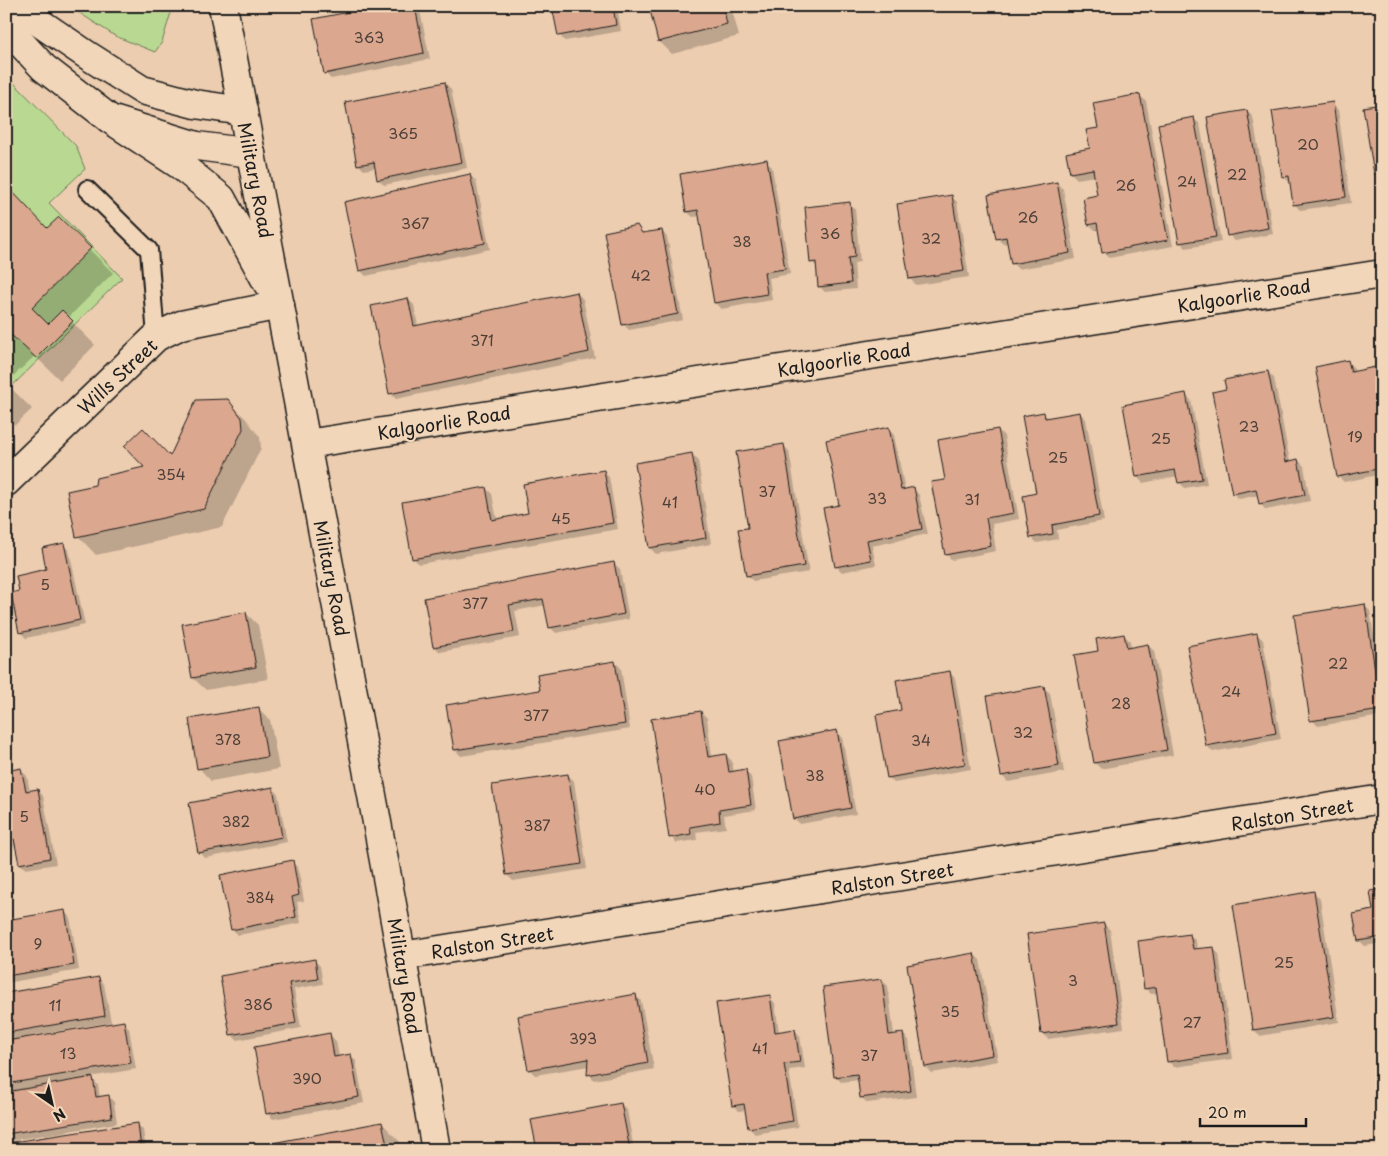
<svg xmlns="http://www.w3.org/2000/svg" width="1388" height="1156" viewBox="0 0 1388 1156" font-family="'Playpen Sans',sans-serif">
<rect width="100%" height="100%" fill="#edcdb0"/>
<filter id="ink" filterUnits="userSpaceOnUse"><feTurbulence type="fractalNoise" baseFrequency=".02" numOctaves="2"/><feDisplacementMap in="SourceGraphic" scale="10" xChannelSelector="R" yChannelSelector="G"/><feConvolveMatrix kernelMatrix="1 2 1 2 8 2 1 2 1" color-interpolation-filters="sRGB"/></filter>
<g filter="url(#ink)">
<g fill="#b9d992" stroke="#6a7a57">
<path d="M71,6h100l1,3 -10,33 -7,10 -40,-16 -40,-26z"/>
<path d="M6,75l70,71 9,23 -36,34 73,75 -116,114z"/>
</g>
<g fill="#0003">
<path d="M354,6h65l11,53 -99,20 -6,-6 30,-61z"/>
<path d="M554,6h63l4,25 -56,10 -6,-6z"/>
<path d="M650,6h81l8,30 -67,18 -13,-13z"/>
<path d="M743,6h43l-37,9z"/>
<path d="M445,83l6,6 16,79 -83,17 -6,-6 -2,-11 -12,2 -6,-6z"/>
<path d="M1140,96l6,5 27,145 -64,12 -5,-6 -5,-22h-4l-6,-6 10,-28 -4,-20 -18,3 -6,-6 -4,-19 24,-5 8,-20z"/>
<path d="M1332,104l6,6 13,93 -51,7 -6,-6 -3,-22h-2l-6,-6z"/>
<path d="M1382,105v74l-6,-6z"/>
<path d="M1247,111l6,6 20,117 -38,7 -6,-6z"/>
<path d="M1194,119l6,5 21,118 -35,6 -6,-6z"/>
<path d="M766,161l6,6 18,107 -21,4 3,22 -51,9 -6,-6 -15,-87 -7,1 -6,-5z"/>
<path d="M470,175l6,6 14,68 -124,27 -6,-6z"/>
<path d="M1057,183l6,6 13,70 -58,10 -6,-6 -4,-20 -5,1 -6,-6z"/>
<path d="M8,188l40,42 11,-11 54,54 -45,45 27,27 -35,35 -23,-22 23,-23 -1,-2 -53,50 26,26 -17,16 -9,-8v-228z"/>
<path d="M951,196l6,6 12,75 -53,8 -6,-6z"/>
<path d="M849,204l6,5 5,53 -6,1 2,26 -31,3 -6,-6 -1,-18 -6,-6z"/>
<path d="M637,227l7,7 18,-3 5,6 16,83 -54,10 -6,-6z"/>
<path d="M577,293l6,6 12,59 -199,41 -6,-6 18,-94 6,6 4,21z"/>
<path d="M1348,362l6,6 1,4 20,-4 5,6 2,100 -38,8 -6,-6z"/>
<path d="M1268,372l6,6 16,84 8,-2 6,6 6,35 -44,9 -6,-6 -1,-9 -20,4 -6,-6 -6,-103z"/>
<path d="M1185,394l6,6 16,84 -22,4 -6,-6 -1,-6 -35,7 -6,-6z"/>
<path d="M228,401l18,18 14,18 1,11 -39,79 -126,28 -18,-19 69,-68 23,-10z"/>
<path d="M1043,413l6,6 31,-6 6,6 18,102 -47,9 1,9 -21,4 -6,-6 6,-43z"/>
<path d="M888,429l6,6 11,55 9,-1 5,6 9,39 -56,12 4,19 -34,7 -6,-6 4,-60z"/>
<path d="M998,430l6,6 15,83 -27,5 4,27 -44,9 -6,-6 1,-73z"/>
<path d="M783,445l6,6 20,121 -56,9 -6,-6 3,-46z"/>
<path d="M692,454l6,6 13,84 -55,10 -6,-6z"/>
<path d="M603,471l6,6 9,52 -199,35 -6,-6 73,-70 6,6 5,26 33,-6z"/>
<path d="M63,544l6,6 16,75 -59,13 -6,-6 1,-40 27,-22z"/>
<path d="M614,563l6,6 9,50 -73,14 -6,-6 -4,-22 -31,6 5,26 -80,15 -6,-6 -9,-47z"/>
<path d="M1364,605l6,6 12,76v29l-64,10 -6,-6z"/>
<path d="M246,613l12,12 10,54 -62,11 -13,-12 -9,-53z"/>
<path d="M1257,634l6,6 18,99 -68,13 -6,-6 -19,-99z"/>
<path d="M1124,635l6,6 1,7 17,-3 6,6 19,104 -72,14 -6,-6 5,-111z"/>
<path d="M615,662l6,6 9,61 -169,27 -6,-6 86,-59z"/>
<path d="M949,672l6,6 16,91 -77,14 -6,-6 14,-66z"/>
<path d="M1044,688l6,5 14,79 -56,10 -6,-6 -13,-79z"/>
<path d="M258,708l12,12 9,49 -68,12 -12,-13z"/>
<path d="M701,712l6,6 5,39 14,-2 6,6 2,12 11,-2 6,6 5,33 -32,5 2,13 -30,4 1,8 -21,3 -5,-6z"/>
<path d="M837,731l5,6 14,77 -56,10 -6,-6z"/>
<path d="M21,770l6,6 3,16 8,-2 5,6 13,68 -30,5 -6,-5 -3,-18 -11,1v-75z"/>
<path d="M568,775l6,6 13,88 -74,12 -6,-6z"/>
<path d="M273,788l5,6 9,48 -82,16 -6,-6z"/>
<path d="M292,862l6,6 6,33 -7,1 4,21 -63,12 -6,-6z"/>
<path d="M1382,890v53l-17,3 -6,-6 16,-29z"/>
<path d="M1314,893l6,6 19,123 -79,14 -6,-6z"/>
<path d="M64,911l6,6 9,53 -73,13v-61z"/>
<path d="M1104,924l6,6 14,98 -76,11 -6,-6z"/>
<path d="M1190,935l6,6 1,9 16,-2 6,6 14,105 -59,8 -6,-6 -9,-68 -8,1 -6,-6z"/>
<path d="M974,954l6,6 18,101 -66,12 -6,-6 -18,-101z"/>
<path d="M314,960l6,6 3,18 -29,5 7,39 -64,12 -6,-6z"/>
<path d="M98,978l6,6 7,38 -82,14v2l95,-16 5,6 7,41 -46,8 8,8 2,13 8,-2 6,6 3,21 -109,18 -2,-2v-145z"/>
<path d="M882,980l6,6 6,49 9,-1 6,6 7,57 -49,6 -6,-6 -2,-17 -18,2 -6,-6z"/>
<path d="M635,995l6,6 13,68 -60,11 -5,-6v-8l-54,9 -6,-6z"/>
<path d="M769,997l6,6 4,29 16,-2 5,6 5,32 -16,2 9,57 -43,7 -6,-6 -3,-18 -7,1 -6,-6z"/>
<path d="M330,1035l6,6 3,16 11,-2 6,6 8,42 -91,16 -6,-6z"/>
<path d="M621,1104l6,6 7,40h-96z"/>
<path d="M382,1123l18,19 2,8h-143z"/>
<path d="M137,1124l6,6 3,20h-140z"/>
</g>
<g fill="#dba78e" stroke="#1c1c1c">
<path d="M353,6h62l9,47 -100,21 -11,-55 41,-8z"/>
<path d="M552,6h61l3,19 -58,11z"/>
<path d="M649,6h74l4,18 -69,18z"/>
<path d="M445,82l17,80 -85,18 -3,-18 -17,3 -12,-63z"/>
<path d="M1140,94l28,146 -66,13 -5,-30 -9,2 -5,-27 14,-3 -4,-26 -23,4 -4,-20 24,-5 -4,-18 12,-2 -5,-25z"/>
<path d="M1333,102l13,95 -53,8 -4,-29 -7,1 -10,-66z"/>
<path d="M1382,104v69l-8,1 -11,-67z"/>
<path d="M1247,110l21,118 -41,8 -20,-119z"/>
<path d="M1194,117l22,120 -37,6 -21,-119z"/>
<path d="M767,159l18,110 -21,3 3,22 -53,9 -16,-93 -12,2 -6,-38z"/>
<path d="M470,174l15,69 -126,28 -15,-69z"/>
<path d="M1057,182l13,71 -59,11 -5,-27 -10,2 -8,-44z"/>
<path d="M7,186l40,42 12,-11 32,31 -59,60 16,16 14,-14 11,11 -37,37 -27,-25 -3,3z"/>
<path d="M952,195l12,76 -55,8 -12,-75z"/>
<path d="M850,202l5,55 -7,1 3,25 -33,4 -2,-25 -6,1 -5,-56z"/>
<path d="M637,225l5,8 20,-3 16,84 -56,11 -18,-93z"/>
<path d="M577,292l12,60 -200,42 -18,-88 37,-8 6,28z"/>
<path d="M1348,360l3,12 24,-5 7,34v67l-45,9 -22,-110z"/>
<path d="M1268,371l18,91 12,-3 7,36 -46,9 -3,-15 -24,5 -20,-102 14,-3 -2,-9z"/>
<path d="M1186,393l16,86 -24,4 -3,-13 -39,7 -13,-72z"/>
<path d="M228,399l14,19 1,11 -39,80 -128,28 -9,-46 28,-6 1,-7 48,-11 -20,-21 19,-18 27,28 26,-56z"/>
<path d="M1044,412l1,6 35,-6 19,104 -47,9 1,9 -23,4 -7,-42 13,-3 -14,-77z"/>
<path d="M889,427l12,63 13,-3 8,42 -55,11 4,20 -36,7 -12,-59 16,-3 -13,-65z"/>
<path d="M998,429l16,84 -28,5 5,28 -46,9 -14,-73 14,-2 -7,-40z"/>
<path d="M784,444l20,122 -58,10 -8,-47 10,-1 -12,-76z"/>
<path d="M692,453l14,85 -57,10 -14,-85z"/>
<path d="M604,470l9,53 -201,36 -10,-57 84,-15 6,33 36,-7 -5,-29z"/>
<path d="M64,543l16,77 -61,13 -8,-40 8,-2 -3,-15 30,-7 -4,-21z"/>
<path d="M614,562l10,52 -75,14 -6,-29 -34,6 5,27 -81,15 -9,-49z"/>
<path d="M1365,604l16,106 -71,11 -16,-106z"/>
<path d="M246,612l10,55 -64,11 -10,-54z"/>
<path d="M1257,633l19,100 -70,13 -19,-100z"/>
<path d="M1124,634l3,14 21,-4 19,106 -73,13 -20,-108 24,-4 -2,-12z"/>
<path d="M615,661l10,63 -171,26 -8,-45 94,-15 -3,-16z"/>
<path d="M950,671l15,93 -78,14 -11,-63 25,-5 -5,-30z"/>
<path d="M1044,686l15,80 -58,10 -14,-80z"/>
<path d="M259,707l8,50 -70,12 -8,-50z"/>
<path d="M701,711l7,46 18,-3 3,18 17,-3 5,36 -32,5 1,12 -30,5 1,7 -22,4 -18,-119z"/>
<path d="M837,730l14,78 -58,11 -14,-78z"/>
<path d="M21,768l5,23 12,-2 12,69 -31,6 -5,-25 -8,2v-70z"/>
<path d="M568,774l14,90 -76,11 -14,-90z"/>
<path d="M273,787l9,50 -84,16 -9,-50z"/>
<path d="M293,860l6,35 -7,2 4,20 -65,13 -11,-55z"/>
<path d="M1382,889v49v-1l-24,4 -5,-27 20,-4 -3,-19z"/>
<path d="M1314,891l20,126 -81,13 -20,-125z"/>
<path d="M65,910l9,55 -68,11v-56z"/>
<path d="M1104,923l15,100 -78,11 -14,-100z"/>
<path d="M1190,934l3,15 21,-2 14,106 -61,9 -11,-75 -12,2 -6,-48z"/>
<path d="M974,953l19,102 -68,12 -18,-102z"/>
<path d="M315,959l3,20 -29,4 7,40 -66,12 -10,-59z"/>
<path d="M99,977l6,39 -99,17v-40z"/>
<path d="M882,979l7,56 14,-2 8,58 -51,7 -3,-24 -23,3 -11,-90z"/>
<path d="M636,994l12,69 -61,12 1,-16 -60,11 -10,-54z"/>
<path d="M770,995l5,37 20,-3 5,33 -16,2 9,57 -45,7 -4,-24 -12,2 -16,-103z"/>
<path d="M124,1021l7,42 -125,21v-43z"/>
<path d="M330,1033l4,24 17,-3 8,43 -93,17 -12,-67z"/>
<path d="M93,1077l3,20 13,-2 3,22 -106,17v-42z"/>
<path d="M621,1103l9,47h-93l-6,-30z"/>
<path d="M382,1122l6,28h-130l-1,-4z"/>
<path d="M138,1123l3,27h-135v-7z"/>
<path d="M1343,1145l1,5h-30z"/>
</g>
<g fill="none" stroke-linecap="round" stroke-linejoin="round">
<defs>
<path id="service" d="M87,189l62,61 7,87"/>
<g id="minor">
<path d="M307,444l1075,-170"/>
<path d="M6,482l150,-145 25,-12 99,-20"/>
<path d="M402,956l980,-157"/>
</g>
<g id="tertiary">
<path d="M20,6l17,15 50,34 55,35 53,14 48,7"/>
<path d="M6,27l38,41 66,51 87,27 54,7"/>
</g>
<g id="secondary">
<path d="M223,6c72,381 146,762 213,1144"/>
<path d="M110,119l70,46 41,33 47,86"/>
</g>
</defs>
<use href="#service" stroke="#1c1c1c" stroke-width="20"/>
<use href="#minor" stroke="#1c1c1c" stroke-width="31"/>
<use href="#tertiary" stroke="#1c1c1c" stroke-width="31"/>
<use href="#secondary" stroke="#1c1c1c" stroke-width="31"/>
<use href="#service" stroke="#f2d6b9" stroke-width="16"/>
<use href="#minor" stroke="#f2d6b9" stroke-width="28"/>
<use href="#tertiary" stroke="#f2d6b9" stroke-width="28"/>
<use href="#secondary" stroke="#f2d6b9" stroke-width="28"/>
</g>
</g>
<g text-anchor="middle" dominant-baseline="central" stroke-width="4.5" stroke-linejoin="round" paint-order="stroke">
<g font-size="15" fill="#4c3f38">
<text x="369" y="36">363</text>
<text x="403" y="132">365</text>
<text x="1308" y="143">20</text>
<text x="1237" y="173">22</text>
<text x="1187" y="180">24</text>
<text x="1126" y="184">26</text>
<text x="1028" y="216">26</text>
<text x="415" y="222">367</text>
<text x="830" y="232">36</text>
<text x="931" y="237">32</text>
<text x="742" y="240">38</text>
<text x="641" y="274">42</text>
<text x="482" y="339">371</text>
<text x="1249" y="425">23</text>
<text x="1355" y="435">19</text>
<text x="1161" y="437">25</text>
<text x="1058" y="456">25</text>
<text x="171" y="473">354</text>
<text x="767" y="490">37</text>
<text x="877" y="497">33</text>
<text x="972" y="498">31</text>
<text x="670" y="501">41</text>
<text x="561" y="517">45</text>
<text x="45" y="583">5</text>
<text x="475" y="602">377</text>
<text x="1338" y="662">22</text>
<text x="1231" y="690">24</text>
<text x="1121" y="702">28</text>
<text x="536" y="714">377</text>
<text x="1023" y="731">32</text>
<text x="228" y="738">378</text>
<text x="921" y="739">34</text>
<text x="815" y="774">38</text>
<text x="705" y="788">40</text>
<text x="24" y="815">5</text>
<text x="236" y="820">382</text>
<text x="537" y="824">387</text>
<text x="260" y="896">384</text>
<text x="38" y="942">9</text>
<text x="1284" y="961">25</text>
<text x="1073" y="979">3</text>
<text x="258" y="1003">386</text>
<text x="55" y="1004">11</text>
<text x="950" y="1010">35</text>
<text x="1192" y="1021">27</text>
<text x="583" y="1037">393</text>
<text x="760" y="1047">41</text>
<text x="68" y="1052">13</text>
<text x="869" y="1054">37</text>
<text x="307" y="1077">390</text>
</g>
<g font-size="18" fill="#1c1c1c" stroke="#f2d6b9">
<text transform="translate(256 180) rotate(79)">Military Road</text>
<text transform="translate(1244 295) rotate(-9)">Kalgoorlie Road</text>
<text transform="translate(844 359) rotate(-9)">Kalgoorlie Road</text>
<text transform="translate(117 376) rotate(-43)">Wills Street</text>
<text transform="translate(444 422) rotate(-9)">Kalgoorlie Road</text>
<text transform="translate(332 578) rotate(79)">Military Road</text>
<text transform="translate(1292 814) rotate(-9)">Ralston Street</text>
<text transform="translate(892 878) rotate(-9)">Ralston Street</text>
<text transform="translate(492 942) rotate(-9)">Ralston Street</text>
<text transform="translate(405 976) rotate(80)">Military Road</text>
</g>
</g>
<rect width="1388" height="1156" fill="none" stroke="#f2d6b9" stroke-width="25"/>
<rect x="12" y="12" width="1363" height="1131" fill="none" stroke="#1c1c1c" stroke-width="2" filter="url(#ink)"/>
<g transform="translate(52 1104) rotate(146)" stroke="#f2d6b9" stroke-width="4" paint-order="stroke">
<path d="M0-4L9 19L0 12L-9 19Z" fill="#1c1c1c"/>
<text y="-8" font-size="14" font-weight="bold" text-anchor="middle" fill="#1c1c1c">N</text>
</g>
<path d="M1200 1118v8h106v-8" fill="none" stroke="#1c1c1c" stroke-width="2.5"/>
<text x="1208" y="1118" font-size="15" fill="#1c1c1c" stroke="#f2d6b9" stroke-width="4" paint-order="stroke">20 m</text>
</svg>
